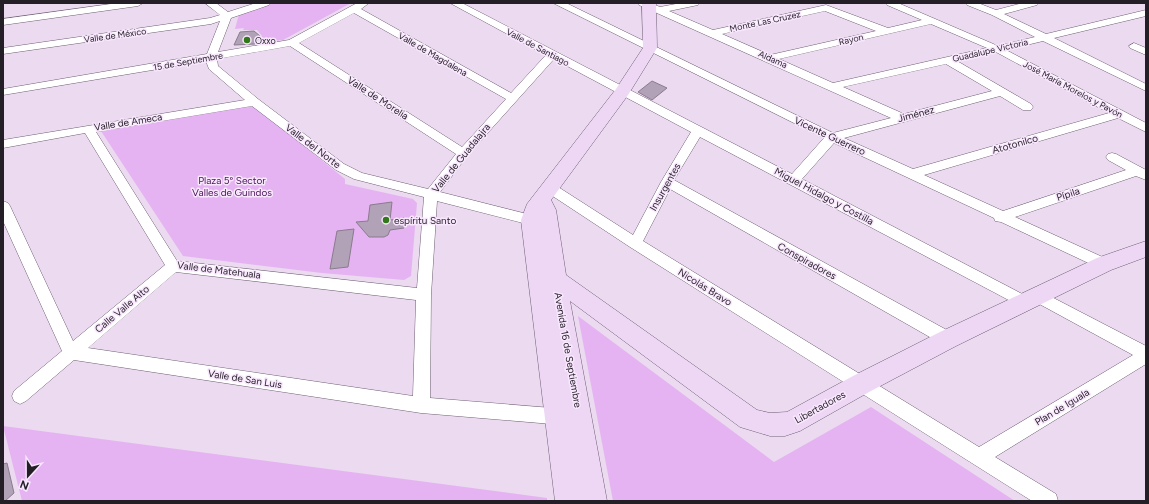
<svg xmlns="http://www.w3.org/2000/svg" width="1149" height="504" viewBox="0 0 1149 504" font-family="Figtree,sans-serif">
<rect width="100%" height="100%" fill="#ebdaf0"/>
<g fill="#e5b3f2">
<path d="M271,3h80l-68,37 -25,3 4,-7 -5,-6h-14l1,-2 -9,1 4,-15z"/>
<path d="M253,105l92,74v5l68,15 4,4 -6,73 -7,4 -82,-7 -139,-17 -82,-125z"/>
<path d="M578,316l196,146 97,-55 144,94h-402z"/>
<path d="M3,426l544,72v3h-525z"/>
</g>
<g fill="#b2a2b7" stroke="#8a7b8e">
<path d="M254,31l6,5 -5,8 -21,1 6,-13z"/>
<path d="M652,81l15,7 -15,12 -14,-8z"/>
<path d="M392,202l-2,18 14,-2v10l-14,2 -2,5 -4,2h-15l-13,-15 12,-1 2,-16z"/>
<path d="M354,229l-6,38 -18,2 7,-38z"/>
<path d="M7,463l7,30 -9,8h-2v-37z"/>
</g>
<g fill="none" stroke-linecap="round" stroke-linejoin="round">
<defs>
<g id="street">
<path d="M118,3h25l-5,3 -135,19v-6z"/>
<path d="M205,3h11l12,9 28,-9h15l-2,2 -38,13 -13,34 71,-12 68,-37h12l-8,6 150,84 35,-38 -96,-52h12l330,171 32,-36 -271,-135h13l267,130 58,-15 -252,-113 -2,-2h13l10,4 21,-4h19l-2,2 -29,6 44,19 113,-25 62,23 34,-8 -35,-15 -2,-2h13l100,43 37,-9 -43,-22 -25,-10 -2,-2h13l18,7 27,-7h16l-2,2 -33,9 42,20 100,-24v6l-92,22 92,46v7l-103,-50 -37,9 140,73v9l-28,-14 -194,57 79,36 123,-41 -18,-10 -2,-3 2,-3 4,-1 4,1 30,16v10l-10,-4 -121,41 94,43 2,4 -2,4 -5,2 -5,-2 -98,-46 -6,-1 -1,-3 -160,-75 -32,36 228,119 2,4 -2,4 -5,2 -5,-2 -320,-169 -26,43 280,154 2,5 -2,5 -6,2 -6,-2 -272,-155 -27,52 336,206 154,-92 -101,-55 -2,-4 2,-4 5,-2 5,2 104,54v18l-151,93 61,37 2,7h-26l-402,-254 -85,-56 -1,-3 1,-3 5,-2 5,2 78,50 28,-53 30,-50 -137,-73 -87,97 -27,36 91,23 14,1 2,4 -2,4 -14,1 -94,-24 -6,94 -1,103 134,11 6,2 2,6 -2,6 -6,2 -143,-12 -347,-53 -48,41 -6,3 -6,-3 -2,-5 2,-5 48,-40 -59,-130v-20l5,2 2,3 63,135 92,-76 -80,-132 -82,15v-8l242,-40 -36,-31 -3,-8 -203,34v-6l204,-35 13,-33 -9,3 -208,30v-6l207,-30 10,-3zM825,11l51,20 -106,24 -48,-21zM354,13l152,86 -44,48 -163,-104zM931,24l56,24 -154,35 -54,-24zM290,46l166,108 -28,35 -66,-16 -18,-9 -86,-65 -40,-33 -1,-7zM996,52l113,61 -196,56 -69,-31 156,-42 23,14h8l2,-3 -2,-3 -74,-43zM946,64l46,27 -88,23 -61,-27zM252,106l84,64 18,9 70,18 -7,91 -240,-27 -81,-129zM176,272l240,28 -3,96 -325,-48z"/>
<path d="M1134,43l12,5v7l-16,-7 -1,-2z"/>
</g>
<path id="secondary" d="M642,3h14l1,45 -29,47 -77,105 5,10 10,65 191,135 13,3 17,-1 66,-36 87,-44 157,-74 49,-17v16l-35,13 -155,76 -87,46 -69,39 -15,5h-15l-30,-9 -170,-126 37,200h-52l-34,-281 6,-16 89,-115 27,-41z"/>
</defs>
<use href="#street" stroke="#6f6073" stroke-width="1"/>
<use href="#secondary" stroke="#6f6073" stroke-width="1"/>
<use href="#street" fill="#fff" fill-rule="evenodd"/>
<use href="#secondary" fill="#eed7f5" fill-rule="evenodd"/>
</g>
<g fill="#327719" stroke="#f8e7fd" stroke-width="1.5">
<circle cx="247" cy="40" r="4"/>
<circle cx="386" cy="220" r="4"/>
</g>
<g text-anchor="middle" dominant-baseline="central" stroke-width="3" stroke-linejoin="round" paint-order="stroke">
<g font-size="9" fill="#241e26" stroke="#f8e7fd">
<text transform="translate(765 21) rotate(-12)">Monte Las Cruzez</text>
<text transform="translate(115 35) rotate(-8)">Valle de México</text>
<text transform="translate(851 39) rotate(-13)">Rayon</text>
<text transform="translate(538 47) rotate(28)">Valle de Santiago</text>
<text transform="translate(990 50) rotate(-13)">Guadalupe Victoria</text>
<text transform="translate(433 54) rotate(30)">Valle de Magdalena</text>
<text transform="translate(773 59) rotate(24)">Aldama</text>
<text transform="translate(188 61) rotate(-10)">15 de Septiembre</text>
<text transform="translate(1073 89) rotate(28)">José María Morelos y Pavón</text>
</g>
<g font-size="9" fill="#241e26" stroke="#f8e7fd" text-anchor="start">
<text x="255" y="40">Oxxo</text>
</g>
<g font-size="10" fill="#241e26" stroke="#f8e7fd">
<text transform="translate(378 98) rotate(33)">Valle de Morelia</text>
<text transform="translate(916 114) rotate(-15)">Jiménez</text>
<text transform="translate(128 122) rotate(-9)">Valle de Ameca</text>
<text transform="translate(830 136) rotate(25)">Vicente Guerrero</text>
<text transform="translate(1015 144) rotate(-16)">Atotonilco</text>
<text transform="translate(313 146) rotate(37)">Valle del Norte</text>
<text transform="translate(461 158) rotate(-51)">Valle de Guadalajra</text>
<text transform="translate(665 187) rotate(-61)">Insurgentes</text>
<text transform="translate(1068 194) rotate(-18)">Pípila</text>
<text transform="translate(824 196) rotate(28)">Miguel Hidalgo y Costilla</text>
<text transform="translate(807 261) rotate(29)">Conspiradores</text>
<text transform="translate(219 270) rotate(7)">Valle de Matehuala</text>
<text transform="translate(705 287) rotate(32)">Nicolás Bravo</text>
<text transform="translate(122 309) rotate(-40)">Calle Valle Alto</text>
<text transform="translate(568 350) rotate(80)">Avenida 16 de Septiembre</text>
<text transform="translate(245 379) rotate(9)">Valle de San Luis</text>
<text transform="translate(820 407) rotate(-29)">Libertadores</text>
<text transform="translate(1062 407) rotate(-31)">Plan de Iguala</text>
</g>
<g font-size="10" fill="#4b1359" stroke="#f8e7fd">
<text x="232" y="180">Plaza 5° Sector<tspan x="232" dy="12">Valles de Guindos</tspan></text>
</g>
<g font-size="10" fill="#241e26" stroke="#f8e7fd" text-anchor="start">
<text x="394" y="220">espíritu Santo</text>
</g>
</g>
<rect width="1149" height="504" fill="none" stroke="#241e26" stroke-width="8"/>
<g transform="translate(28 476) rotate(201)" stroke="#f8e7fd" stroke-width="3" paint-order="stroke">
<path d="M0-3L7 15L0 10L-7 15Z" fill="#241e26"/>
<text y="-6" font-size="11" font-weight="bold" text-anchor="middle" fill="#241e26">N</text>
</g>
</svg>
